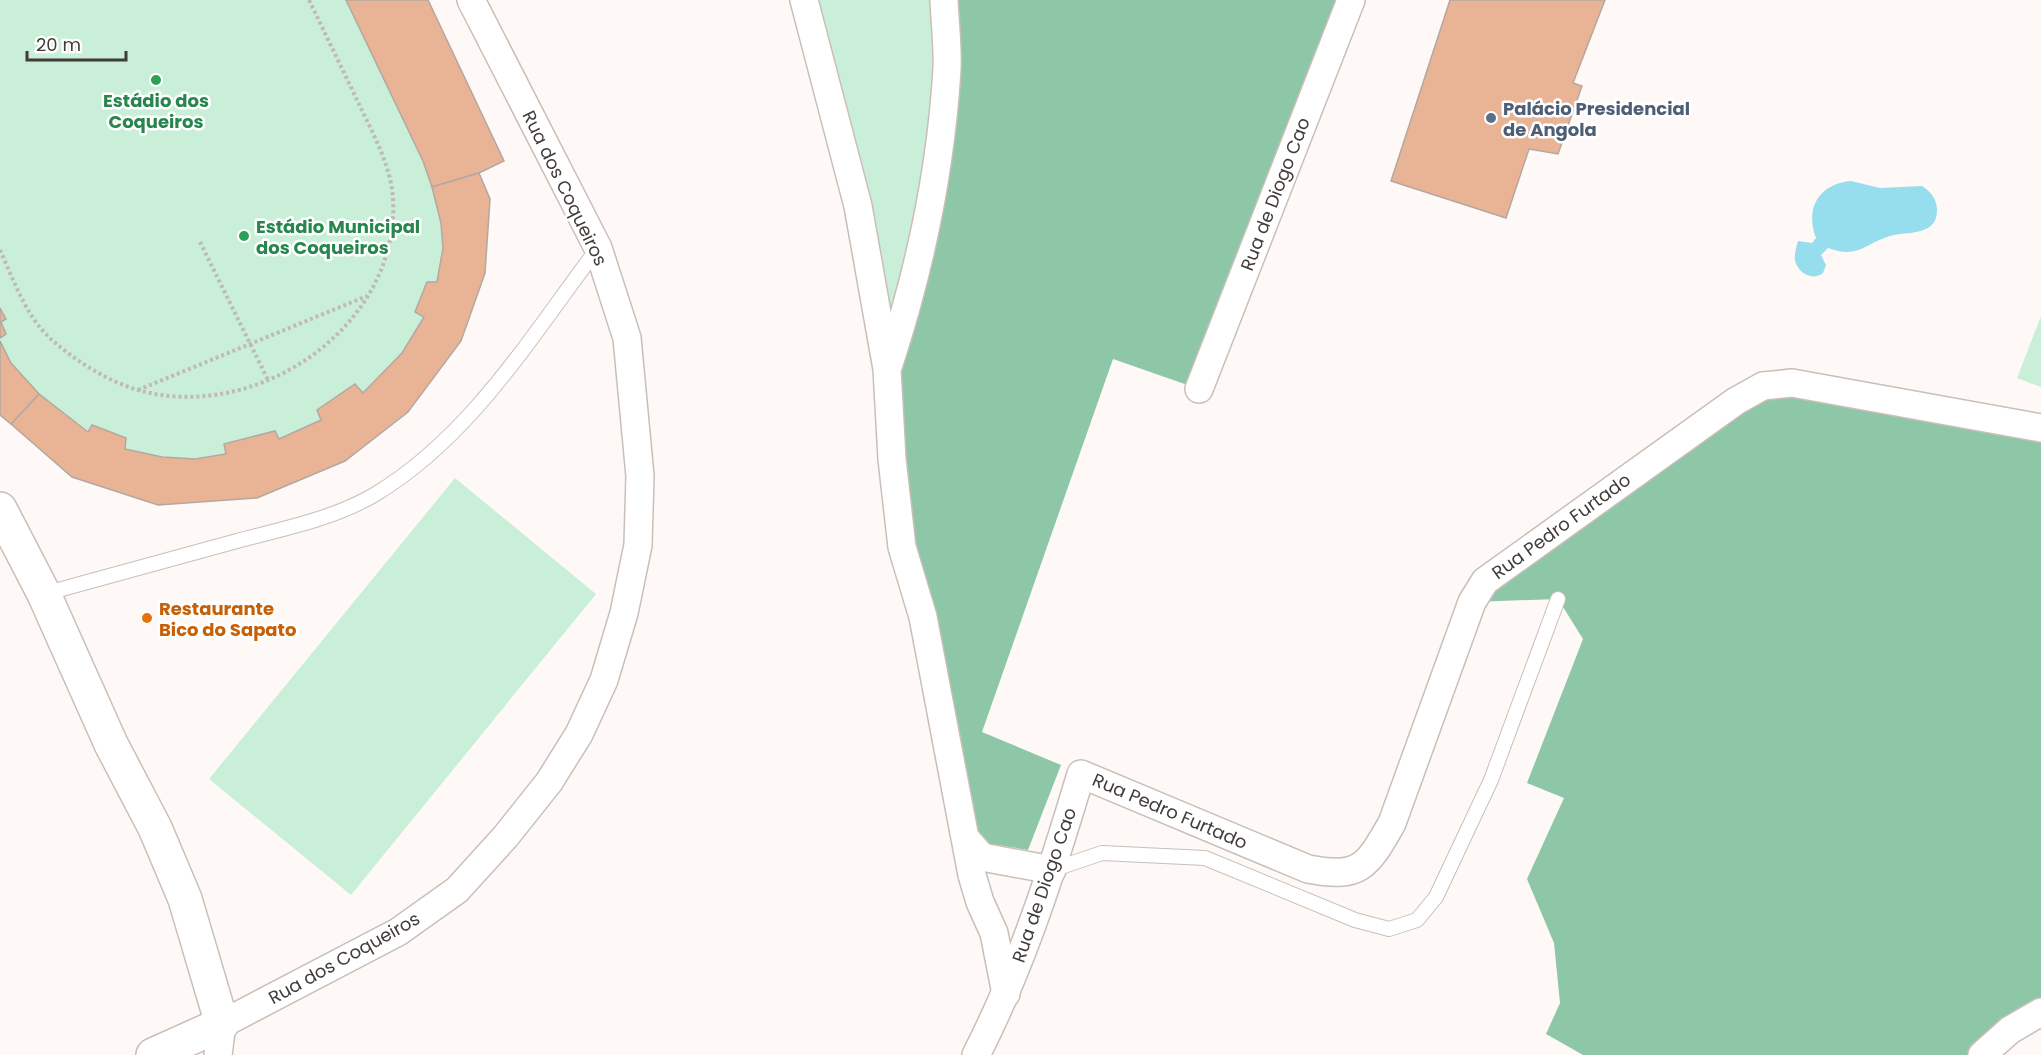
<svg xmlns="http://www.w3.org/2000/svg" width="2041" height="1055" viewBox="0 0 2041 1055" font-family="Poppins,sans-serif">
<rect width="100%" height="100%" fill="#fef9f7"/>
<g fill="#c9efd8">
<path d="M0,0h428l76,161 -25,12 11,26 -29,142 -53,71 -63,49 -88,37 -99,7 -86,-28 -72,-62z"/>
<path d="M804,0h140l3,67 -60,302z"/>
<path d="M2041,316v71l-24,-9z"/>
<path d="M455,478l141,116 -245,301 -142,-116z"/>
</g>
<g fill="#8ec7a7">
<path d="M937,0h414l-152,389 -86,-30 -131,373 79,33 -33,85 -61,-10 -30,-149 -50,-322 35,-124z"/>
<path d="M1763,386l278,42v584l-59,43h-399l-37,-21 14,-31 -6,-60 -27,-64 37,-81 -37,-15 56,-144 -25,-40 -86,3z"/>
</g>
<path fill="#96deee" d="M1851,181l29,7 42,-2c9,6 14,12 15,23 1,28 -30,22 -47,27 -26,8 -32,23 -62,12l-7,7 5,10 -3,8c-10,8 -24,1 -28,-12 -1,-6 1,-13 3,-20l14,2 4,-5c-11,-29 2,-54 35,-57z"/>
<g fill="#e9b495" stroke="#b3a8a1" stroke-width="1.5">
<path d="M346,0h82l76,161 -25,12 -47,14 -9,-26z"/>
<path d="M1450,0h155l-32,83 9,3 -24,68 -29,-5 -23,69 -115,-37z"/>
<path d="M479,173l11,26 -5,74 -24,68 -53,71 -63,49 -88,37 -99,7 -86,-28 -61,-53 28,-30 49,38 4,-7 34,13 -1,11 37,8 33,2 31,-5 -2,-10 51,-13 4,8 42,-19 -4,-10 38,-26 8,9 39,-40 22,-36 -9,-5 12,-30h10l6,-34 -2,-25 -9,-36z"/>
<path d="M0,308l6,11 -5,3 5,12 -6,4z"/>
<path d="M0,341l11,22 28,31 -28,30 -11,-9z"/>
</g>
<g fill="none" stroke-linecap="round" stroke-linejoin="round">
<defs>
<g id="service">
<path d="M44,594c64,-18 128,-35 193,-53 45,-12 96,-22 137,-46 97,-58 158,-160 224,-247"/>
<path d="M1052,870l50,-17 103,5 150,62 34,9 28,-9 19,-23 55,-117 67,-181"/>
</g>
<g id="minor">
<path d="M804,0l54,206 29,163 5,90 10,88 21,70 49,258 8,27 14,31 12,61"/>
<path d="M889,364c31,-95 52,-195 58,-295 1,-23 -2,-46 -3,-69"/>
<path d="M1199,389l152,-389"/>
<path d="M967,840l15,17 70,13"/>
<path d="M218,1055l4,-31 176,-92 59,-42 49,-54 43,-54 30,-48 25,-54 20,-67 14,-68 2,-69 -13,-138 -29,-90 -127,-248"/>
<path d="M976,1055c46,-90 76,-184 105,-281l227,95c52,10 59,-2 84,-46l80,-221 13,-21 251,-180 27,-15 29,-3 249,45"/>
<path d="M1982,1055l28,-25 31,-18"/>
</g>
<path id="tertiary" d="M0,509l44,85 67,150 44,84 30,71 37,125 -69,31"/>
</defs>
<use href="#service" stroke="#cabfb8" stroke-width="16"/>
<use href="#minor" stroke="#cabfb8" stroke-width="30"/>
<use href="#tertiary" stroke="#cabfb8" stroke-width="36"/>
<g stroke="#bfbab8" stroke-width="4" stroke-dasharray="3 3" stroke-linecap="butt">
<path d="M200,242l68,138"/>
<path d="M0,250c14,31 26,67 52,90 24,21 55,41 86,50 118,34 262,-63 255,-191 -2,-33 -19,-63 -33,-93 -17,-35 -34,-71 -51,-106"/>
<path d="M138,390l229,-94"/>
</g>
<use href="#service" stroke="#fff" stroke-width="14"/>
<use href="#minor" stroke="#fff" stroke-width="27"/>
<use href="#tertiary" stroke="#fff" stroke-width="33"/>
</g>
<g fill="#2e9e5b" stroke="#fff" stroke-width="2">
<circle cx="156" cy="80" r="6"/>
<circle cx="244" cy="236" r="6"/>
</g>
<circle fill="#5c6f8a" stroke="#fff" stroke-width="2" cx="1491" cy="118" r="6"/>
<circle fill="#e8710a" stroke="#fff" stroke-width="2" cx="147" cy="618" r="6"/>
<g text-anchor="middle" dominant-baseline="central" stroke-width="5" stroke-linejoin="round" paint-order="stroke">
<g font-size="18" font-weight="bold" fill="#27864d" stroke="#fff">
<text x="156" y="100">Estádio dos<tspan x="156" dy="21">Coqueiros</tspan></text>
<text x="256" y="226" text-anchor="start">Estádio Municipal<tspan x="256" dy="21">dos Coqueiros</tspan></text>
</g>
<g font-size="18" font-weight="bold" fill="#4e5e75" stroke="#fff" text-anchor="start">
<text x="1503" y="108">Palácio Presidencial<tspan x="1503" dy="21">de Angola</tspan></text>
</g>
<g font-size="18" fill="#413c39" stroke="#fff">
<text transform="translate(565 188) rotate(64)">Rua dos Coqueiros</text>
<text transform="translate(1275 194) rotate(-69)">Rua de Diogo Cao</text>
<text transform="translate(1561 526) rotate(-36)">Rua Pedro Furtado</text>
<text transform="translate(1170 811) rotate(23)">Rua Pedro Furtado</text>
<text transform="translate(1044 885) rotate(-71)">Rua de Diogo Cao</text>
<text transform="translate(344 958) rotate(-29)">Rua dos Coqueiros</text>
</g>
<g font-size="18" font-weight="bold" fill="#c56008" stroke="#fff" text-anchor="start">
<text x="159" y="608">Restaurante<tspan x="159" dy="21">Bico do Sapato</tspan></text>
</g>
</g>
<path d="M27 51v9h99v-9" fill="none" stroke="#413c39" stroke-width="3"/>
<text x="36" y="51" font-size="18" fill="#413c39" stroke="#ffffff" stroke-width="4.5" paint-order="stroke">20 m</text>
</svg>
